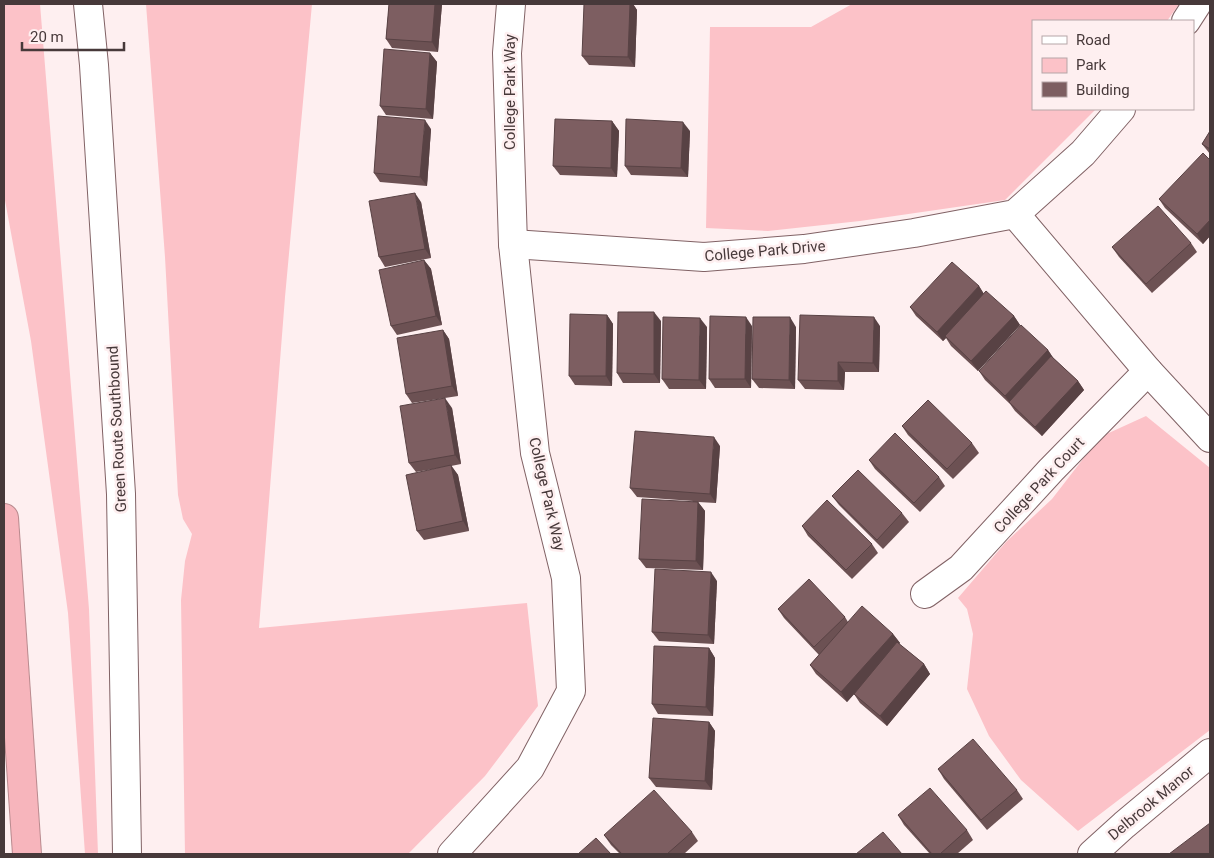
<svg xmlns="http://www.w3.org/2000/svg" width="1214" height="858" viewBox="0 0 1214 858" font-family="Roboto,sans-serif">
<rect width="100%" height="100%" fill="#feeff0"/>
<g fill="#fcc2c8">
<path d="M4,4h36l49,605 9,245h-13l-17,-241 -37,-272 -27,-146z"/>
<path d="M146,4h166l-27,293 -26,331 268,-25 11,103 -53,70 -77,78h-223l-4,-254 4,-39 7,-27 -9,-15 -5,-24 -13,-238z"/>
<path d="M852,4h327l-12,17h-134v88h63l-91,91 -145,21 -92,10 -62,-3 4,-201h101z"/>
<path d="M1146,416l64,52v262l-132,101 -57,-51 -32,-44 -22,-47 6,-55 -6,-25 -9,-11 48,-56 46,-43 48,-62z"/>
</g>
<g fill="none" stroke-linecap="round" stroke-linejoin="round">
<defs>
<g id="street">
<path d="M1186,21l11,-17"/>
<path d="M1015,214l133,157 62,67"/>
<path d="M513,244l191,13 100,-8 110,-16 101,-19 68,-61 38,-44"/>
<path d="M925,594l36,-26 90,-98 97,-99"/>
<path d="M452,854l78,-86 41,-77 -5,-113 -31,-125 -22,-209 -6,-191 4,-49"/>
<path d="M1092,854l32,-29 86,-72"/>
</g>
<path id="secondary" d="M88,4l6,61 27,429 6,360"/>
<path id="highway" d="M4,518l23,336"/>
</defs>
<use href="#street" stroke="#816265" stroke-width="30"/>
<use href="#secondary" stroke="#816265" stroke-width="30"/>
<use href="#highway" stroke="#b98a8e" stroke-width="30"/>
<use href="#street" stroke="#fff" stroke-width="28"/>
<use href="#secondary" stroke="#fff" stroke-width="28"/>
<use href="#highway" stroke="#f7b5bc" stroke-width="28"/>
</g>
<g fill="#6c5153">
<path d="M389,4h53l-4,48 -46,-4 -6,-9z"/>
<path d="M630,4h3l4,6 -2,57 -46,-2 -7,-9z"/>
<path d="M430,53l7,9 -4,57 -47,-4 -6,-9z"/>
<path d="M612,121l7,10 -2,46 -57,-2 -7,-9z"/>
<path d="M431,129l-4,57 -47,-4 -6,-9z"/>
<path d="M690,131l-2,46 -57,-2 -6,-9z"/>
<path d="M1210,131v23l-8,-10z"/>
<path d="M1210,160v76l-7,8 -38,-36 -6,-9z"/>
<path d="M421,202l10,56 -46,9 -6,-10z"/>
<path d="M1191,243l6,9 -45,41 -33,-36 -7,-10z"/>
<path d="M424,260l7,9 11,56 -45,10 -6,-9z"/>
<path d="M979,286l5,8 30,22 6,9 -42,46 -27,-25 -5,-8 -3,3 -27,-25 -6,-9z"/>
<path d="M607,315l6,9 -1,62 -37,-1 -6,-9z"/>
<path d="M661,321l-1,62h-37l-6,-10z"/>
<path d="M752,326l-1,62h-36l-6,-9z"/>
<path d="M880,326l-1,46h-34l-1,18 -39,-1 -7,-9z"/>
<path d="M707,327l-1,62h-37l-7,-10z"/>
<path d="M796,327l-1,62 -36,-1 -7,-9z"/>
<path d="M443,330l6,9 9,57 -46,7 -6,-9z"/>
<path d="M1048,350l5,8 25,23 6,9 -42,46 -27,-25 -5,-7 -25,-24 -6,-9z"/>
<path d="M452,408l9,56 -10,2 7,9 11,56 -45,9 -7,-9 33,-65 -34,6 -7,-9z"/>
<path d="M902,426l70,17 7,10 -26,26 -45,-44z"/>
<path d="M720,446l-4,57 -18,-1 7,9 -2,59 -57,-2 -7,-9 54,-58 -56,-4 -7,-9z"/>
<path d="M869,460l70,17 6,9 -25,26 -45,-43z"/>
<path d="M832,496l70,17 7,9 -26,27 -44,-44z"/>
<path d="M802,526l70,18 6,9 -26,26 -44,-43z"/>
<path d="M717,581l-3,63 -55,-3 -7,-9z"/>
<path d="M778,609l67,8 3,5 45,12 7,9 -1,1 25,20 6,10 -43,52 -27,-23 -6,-9 -7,8 -31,-28 -6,-9 9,-10 -35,-37z"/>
<path d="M709,648l6,10 -2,58 -55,-2 -6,-10z"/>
<path d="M709,722l6,9 -3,59 -56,-3 -7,-9z"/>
<path d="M938,769l79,21 6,9 -36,31 -43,-51z"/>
<path d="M898,815l69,15 6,10 -16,14h-27l-26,-29z"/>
<path d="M692,832l6,9 -14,13h-64l-9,-9 -7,-10z"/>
</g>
<g fill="#584244">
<path d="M435,4h7l-4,48 -6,-10z"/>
<path d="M630,4h3l4,6 -2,57 -7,-10z"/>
<path d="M430,53l7,9 -4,57 -7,-10z"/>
<path d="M425,120l6,9 -4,57 -7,-9z"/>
<path d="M612,121l7,10 -2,46 -6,-9z"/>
<path d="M683,122l7,9 -2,46 -7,-9z"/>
<path d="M415,193l6,9 10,56 -6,-9z"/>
<path d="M1210,220v16l-7,8 -6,-10z"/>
<path d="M424,260l7,9 11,56 -6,-9z"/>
<path d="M979,286l6,10 -40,40 1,2 -3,3 -6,-9z"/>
<path d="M654,312l7,9 -1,62 -6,-9z"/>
<path d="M607,315l6,9 -1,62 -6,-10z"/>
<path d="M1014,316l6,9 -42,46 -7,-10z"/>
<path d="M746,317l6,9 -1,62 -6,-9z"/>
<path d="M790,317l6,10 -1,62 -6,-9z"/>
<path d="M874,317l6,9 -1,46 -6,-9z"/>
<path d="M700,318l7,9 -1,62 -7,-9z"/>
<path d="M443,330l6,9 9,57 -6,-10z"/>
<path d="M1048,350l6,9 -44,44 -5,-7z"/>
<path d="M838,362l7,10 -1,18 -6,-9z"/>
<path d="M1078,381l6,9 -42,46 -7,-9z"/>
<path d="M445,398l7,10 9,56 -6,-9z"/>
<path d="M714,437l6,9 -4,57 -6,-9z"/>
<path d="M451,465l7,10 11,56 -6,-10z"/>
<path d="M698,502l7,9 -2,59 -7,-9z"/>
<path d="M711,572l6,9 -3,63 -6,-9z"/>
<path d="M893,634l7,9 -53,59 -6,-10z"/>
<path d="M709,648l6,10 -2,58 -7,-9z"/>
<path d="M924,664l6,10 -43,52 -7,-10z"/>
<path d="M709,722l6,9 -3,59 -7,-9z"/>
</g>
<g fill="#7d5e61" stroke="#584244">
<path d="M389,4h46l-3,38 -46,-3z"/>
<path d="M584,4h46l-2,53 -46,-1z"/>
<path d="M384,49l46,4 -4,56 -46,-3z"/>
<path d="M378,116l47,4 -5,57 -46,-4z"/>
<path d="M555,119l57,2 -1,47 -58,-2z"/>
<path d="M626,119l57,3 -2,46 -56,-2z"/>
<path d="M1210,131v18l-8,-5z"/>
<path d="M1203,153l7,7v60l-13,14 -38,-35z"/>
<path d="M415,193l10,56 -46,8 -10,-56z"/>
<path d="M1158,206l33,37 -45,41 -34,-37z"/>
<path d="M424,260l12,56 -45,10 -12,-56z"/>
<path d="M952,262l27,24 -42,46 -27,-25z"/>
<path d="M986,291l28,25 -43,45 -26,-25z"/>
<path d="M618,312h36v62l-37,-1z"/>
<path d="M570,314l37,1 -1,61h-37z"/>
<path d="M800,315l74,2 -1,46 -35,-1v19l-40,-1z"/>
<path d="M710,316l36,1 -1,62h-36z"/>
<path d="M663,317l37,1 -1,62 -37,-1z"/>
<path d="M753,317h37l-1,63 -37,-1z"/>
<path d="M1021,325l27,25 -43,46 -26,-25z"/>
<path d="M443,330l9,56 -46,8 -9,-56z"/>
<path d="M1051,356l27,25 -43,46 -26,-25z"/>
<path d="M445,398l10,57 -46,8 -9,-57z"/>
<path d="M928,400l44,43 -25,26 -45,-43z"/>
<path d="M635,431l79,6 -4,57 -80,-6z"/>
<path d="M895,433l44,44 -25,26 -45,-43z"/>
<path d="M451,465l12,56 -46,10 -11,-56z"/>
<path d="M858,470l44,43 -25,27 -45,-44z"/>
<path d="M642,499l56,3 -2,59 -57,-2z"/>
<path d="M827,500l45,44 -26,26 -44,-44z"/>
<path d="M655,569l56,3 -3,63 -56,-3z"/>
<path d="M809,579l36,38 -31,30 -36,-38z"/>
<path d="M862,606l31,28 -52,58 -31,-27z"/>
<path d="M897,642l27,22 -44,52 -26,-22z"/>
<path d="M654,646l55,2 -3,59 -54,-3z"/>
<path d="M653,718l56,4 -4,59 -56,-3z"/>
<path d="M973,739l44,51 -36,30 -43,-51z"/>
<path d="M930,788l37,42 -27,24h-8l-34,-39z"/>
<path d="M654,790l38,42 -25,22h-45l-18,-19z"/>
<path d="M1210,823v31h-41z"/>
<path d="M883,832l19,22h-46z"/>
<path d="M596,838l15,16h-33z"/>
</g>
<g text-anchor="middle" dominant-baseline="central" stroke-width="5" stroke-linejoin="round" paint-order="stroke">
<g font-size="15" fill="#47393a" stroke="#feeff0">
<text transform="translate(510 92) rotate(-90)">College Park Way</text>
<text transform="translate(765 251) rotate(-5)">College Park Drive</text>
<text transform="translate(117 429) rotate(-93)">Green Route Southbound</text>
<text transform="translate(1039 485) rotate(-47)">College Park Court</text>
<text transform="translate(547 494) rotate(77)">College Park Way</text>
<text transform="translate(1151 803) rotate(-40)">Delbrook Manor</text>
</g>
</g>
<rect width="1214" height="858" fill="none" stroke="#47393a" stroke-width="10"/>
<rect x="1032" y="20" width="162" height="90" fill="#feeff0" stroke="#b5a6a7"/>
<rect x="1042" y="36" width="25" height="8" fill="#ffffff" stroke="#b5a6a7"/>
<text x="1076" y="45" font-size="15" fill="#47393a">Road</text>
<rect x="1042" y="58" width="25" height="15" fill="#fcc2c8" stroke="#b5a6a7"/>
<text x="1076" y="70" font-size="15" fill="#47393a">Park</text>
<rect x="1042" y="82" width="25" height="15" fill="#7d5e61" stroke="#b5a6a7"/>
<text x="1076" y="95" font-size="15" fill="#47393a">Building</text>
<path d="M22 42v8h102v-8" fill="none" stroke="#47393a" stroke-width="2.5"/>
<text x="30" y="42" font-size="15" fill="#47393a" stroke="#feeff0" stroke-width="4" paint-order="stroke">20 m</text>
</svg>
